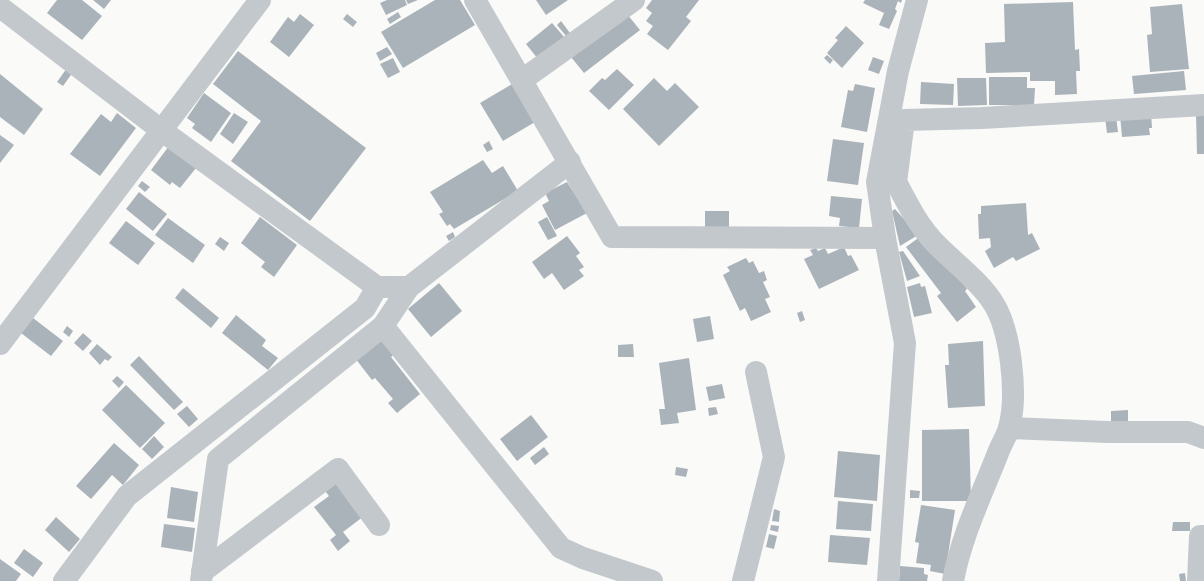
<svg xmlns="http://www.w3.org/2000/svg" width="1204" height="581" viewBox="0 0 1204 581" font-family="Mulish,sans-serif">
<rect width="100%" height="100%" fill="#fafaf8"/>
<g fill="#aab3b9">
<path d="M57,0h25l20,16 -20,24 -35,-27z"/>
<path d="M93,0h18l-7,9z"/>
<path d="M387,0h18l2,5 -21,10 -6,-12z"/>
<path d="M406,0h12l-10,4z"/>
<path d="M435,0h25l15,25 -72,43 -22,-36z"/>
<path d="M536,0h32l-22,15z"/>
<path d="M652,0h47l-13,17 5,4 -23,29 -21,-16 6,-8 -7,-5 6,-8 -6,-5z"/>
<path d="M865,0h37l-1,3 -3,-2 -3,8 2,2 -8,18 -10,-4 5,-12 -21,-10z"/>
<path d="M1073,2l2,48 4,-1 1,22h-4l1,23 -22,1v-14h-25v-9l-44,1 -1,-30 20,-1 -1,-38z"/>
<path d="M1182,4l7,65 -39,3 -3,-37 5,-1 -2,-27z"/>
<path d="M398,12l3,5 -11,7 -3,-5z"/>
<path d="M300,14l14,11 -25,32 -19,-15 18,-25 6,5z"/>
<path d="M347,14l10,8 -4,5 -10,-8z"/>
<path d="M627,14l13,16 -56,43 -13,-16z"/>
<path d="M561,21l9,12 -4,3 -9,-11z"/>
<path d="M552,23l13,15 -27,21 -12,-15z"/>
<path d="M846,26l18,17 -22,25 -15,-15 11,-13 -3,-2z"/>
<path d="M387,47l5,7 -12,7 -4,-8z"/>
<path d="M238,51l128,97 -56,73 -79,-60 30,-40 -48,-37z"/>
<path d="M827,55l6,5 -3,4 -6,-6z"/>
<path d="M873,57l11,4 -5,13 -11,-4z"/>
<path d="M393,58l7,14 -12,6 -8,-14z"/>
<path d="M67,68l6,4 -10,14 -6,-4z"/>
<path d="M617,69l17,16 -25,25 -20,-19 13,-13 3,2z"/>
<path d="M1184,71l2,19 -52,4 -2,-18z"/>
<path d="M0,74l43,35 -19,26 -24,-18z"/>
<path d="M989,77h38v11h8l-1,17h-45z"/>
<path d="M654,78l13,13 8,-8 24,24 -40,39 -36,-37z"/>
<path d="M957,78h29l1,27 -29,1z"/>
<path d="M921,82l33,2 -1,21 -33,-1z"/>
<path d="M512,84l23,38 -32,19 -23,-38z"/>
<path d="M855,84l20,4 -8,44 -26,-5 7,-37 5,1z"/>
<path d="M204,93l27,20 -20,29 -19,-14 3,-4 -8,-6z"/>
<path d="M117,113l19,15 -36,48 -30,-22 31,-40 10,8z"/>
<path d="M234,113l14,9 -15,22 -13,-10z"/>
<path d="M1151,113l1,15h-3l1,7 -28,2 -2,-22z"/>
<path d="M1196,114h8v40h-7z"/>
<path d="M1116,116l2,16 -11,1 -2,-16z"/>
<path d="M0,135l14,10 -14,18z"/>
<path d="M833,139l31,4 -6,42 -31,-4z"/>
<path d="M489,141l4,8 -6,3 -4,-7z"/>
<path d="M169,146l27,22 -16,20 -8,-6 -2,3 -19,-15z"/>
<path d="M483,160l9,13 11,-7 15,25 -64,38 -4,-5 -3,2 -8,-12 4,-2 -13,-20z"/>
<path d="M142,181l8,6 -5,5 -7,-6z"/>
<path d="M567,182l20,31 -32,17 -13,-25 7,-4 -4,-8z"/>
<path d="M139,192l28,22 -14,17 -27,-22z"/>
<path d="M831,196l31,3 -3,29 -20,-2 1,-8 -11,-2z"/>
<path d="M1026,203l2,32 4,-2 8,16 -24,12 -3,-4 -19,11 -9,-17 6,-4 -1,-9 -11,1 -1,-25h3v-8z"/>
<path d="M895,209l23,26 -18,11 -8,-35z"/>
<rect x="705" y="211" width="24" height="16"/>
<path d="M260,217l37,28 -23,32 -13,-10 4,-5 -24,-19z"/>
<path d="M547,217l10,19 -9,4 -10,-18z"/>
<path d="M168,218l37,27 -12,18 -38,-28z"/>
<path d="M126,221l29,22 -17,22 -29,-22z"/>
<path d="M453,232l2,5 -6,4 -3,-5z"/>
<path d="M567,236l13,17 -4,3 8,11 -5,3 5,6 -20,14 -12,-17 -8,6 -12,-17z"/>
<path d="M921,236l18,16 28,37 -2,2 11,16 -19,15 -20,-26 4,-3 -35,-46z"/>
<path d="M220,237l9,6 -5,8 -9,-7z"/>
<path d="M844,247l4,9 3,-1 8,15 -40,19 -15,-30 9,-4 -3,-5 6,-2 2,3 7,-3 3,6z"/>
<path d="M903,251l17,25 -13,5 -8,-29z"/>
<path d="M746,258l3,5 4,-2 6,12 5,-2 3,9 -4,2 7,15 -5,2 6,13 -20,9 -6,-13 -5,3 -17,-36 7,-4 -3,-4z"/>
<path d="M439,283l23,28 -31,26 -23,-28z"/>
<path d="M920,283l1,4 4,-1 7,27 -18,4 -7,-30z"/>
<path d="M183,288l36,30 -8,10 -36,-30z"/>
<path d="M802,311l3,9 -5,2 -3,-9z"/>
<path d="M236,315l30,25 -4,6 16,12 -10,12 -46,-37z"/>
<path d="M710,316l4,23 -17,3 -4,-23z"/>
<path d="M33,318l30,23 -12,15 -30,-23z"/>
<path d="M67,326l6,5 -4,6 -6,-5z"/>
<path d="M83,333l9,8 -9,10 -9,-8z"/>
<path d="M381,338l13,16 -3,3 29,37 -23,19 -9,-10 5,-4 -18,-21 -3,2 -17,-22z"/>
<path d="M983,341l2,65 -37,2 -3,-43h4l-1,-21z"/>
<path d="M97,344l15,13 -4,4 -3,-2 -5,6 -11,-12z"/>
<path d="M633,344l1,13h-16v-12z"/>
<path d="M139,356l44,46 -9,8 -44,-45z"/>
<path d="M689,358l7,52 -19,3 2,10 -18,2 -2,-16h6l-6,-46z"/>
<path d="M117,376l7,6 -5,6 -7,-7z"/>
<path d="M722,384l3,14 -16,3 -3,-14z"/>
<path d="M126,385l39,38 -25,25 -38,-38z"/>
<path d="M187,406l11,13 -9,8 -12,-13z"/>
<path d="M716,407l2,7 -9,2 -1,-8z"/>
<path d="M1128,410v13l-17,1v-13z"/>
<path d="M531,415l17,22 -31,24 -17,-22z"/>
<path d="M969,429l2,72h-49v-71z"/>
<path d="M154,436l10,11 -12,12 -10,-10z"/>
<path d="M114,443l25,22 -16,20 -11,-10 -21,24 -15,-13z"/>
<path d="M544,447l5,7 -14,11 -5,-7z"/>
<path d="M838,451l42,4 -3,46 -43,-4z"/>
<path d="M676,467l12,2 -2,8 -11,-2z"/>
<path d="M334,478l30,38 -21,16 7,9 -12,10 -8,-11 6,-5 -22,-28 15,-11 -7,-9z"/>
<path d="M171,487l27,5 -4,30 -27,-4z"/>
<path d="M910,490l10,1 -1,7h-9z"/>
<path d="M838,501l35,3 -2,27 -35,-2z"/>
<path d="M921,505l34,5 -10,64 -15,-3 1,-6 -15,-2 3,-20 -4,-1z"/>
<path d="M774,509l6,2 -1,11 -7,-1z"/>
<path d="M56,517l24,22 -11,13 -24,-22z"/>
<path d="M1173,522h17v9h-18z"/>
<path d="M164,524l31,4 -3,24 -31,-5z"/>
<path d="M771,525l8,1 -1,6 -8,-2z"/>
<path d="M769,534l8,2 -3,13 -8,-2z"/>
<path d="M830,535l40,3 -3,27 -39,-3z"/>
<path d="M24,549l19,14 -10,14 -19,-14z"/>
<path d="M0,559l21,15 -5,7h-16z"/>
<path d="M900,566l24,2v6l4,1 -1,6h-28z"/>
<path d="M1185,573l1,8h-6l-1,-7z"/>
</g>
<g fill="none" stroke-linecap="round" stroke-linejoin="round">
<g stroke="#c3c8cc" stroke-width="22">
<path d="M475,0l137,237 273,1"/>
<path d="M0,7l161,123 216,157h32"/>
<path d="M522,80l112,-80"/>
<path d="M883,182h13l8,-62 78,-2 222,-13"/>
<path d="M896,182c12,23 23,45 41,63 19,19 40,34 55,56 19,28 26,94 17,127 -2,8 -8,16 -11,25 -16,41 -37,84 -45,128"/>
<path d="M383,326l178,222 22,10 69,23"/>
<path d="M0,344l260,-344"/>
<path d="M1009,428l98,4h81l16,6"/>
<path d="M202,572l136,-103 41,56"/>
<path d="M64,581l63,-85 238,-188 12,-21"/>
<path d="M201,581l17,-122 165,-133 26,-39 161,-125"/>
<path d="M743,581l31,-124 -18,-85"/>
<path d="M888,581l17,-238 -20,-105 -8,-56 21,-111 19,-71"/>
<path d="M1198,581l2,-45h4"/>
</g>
</g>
</svg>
